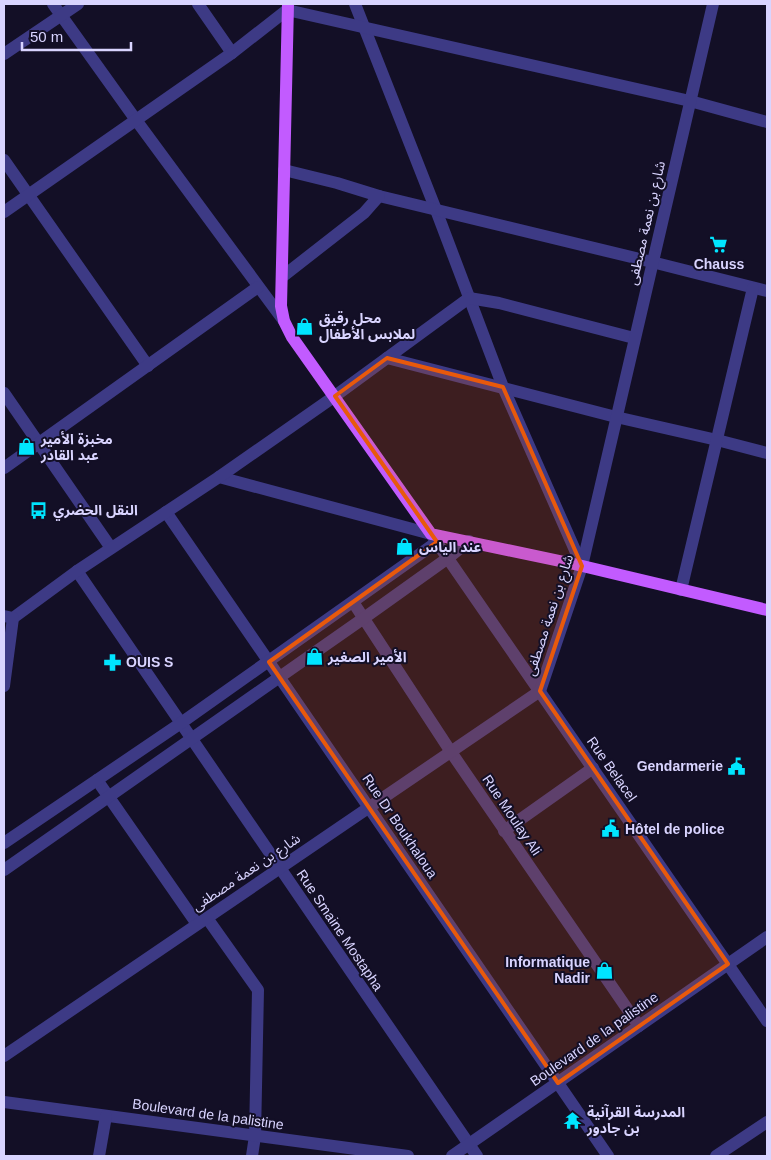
<svg xmlns="http://www.w3.org/2000/svg" width="771" height="1160" viewBox="0 0 771 1160" font-family="Helvetica,'Noto Sans Arabic',sans-serif">
<rect width="100%" height="100%" fill="#130f26"/>
<g fill="none" stroke-linecap="round" stroke-linejoin="round">
<g stroke="#3d3a85" stroke-width="12">
<path d="M53,4l83,116 148,201"/>
<path d="M198,4l34,49"/>
<path d="M355,4l81,206 67,177 79,179"/>
<path d="M4,54l74,-50"/>
<path d="M4,160l144,206"/>
<path d="M379,196l273,66 115,29"/>
<path d="M4,212l228,-159 55,-43 403,91 77,21"/>
<path d="M282,277l82,-64 15,-17 -42,-13 -53,-13"/>
<path d="M387,358l229,59 101,23 50,13"/>
<path d="M4,393l107,155"/>
<path d="M4,468l254,-181"/>
<path d="M219,477l212,57 336,487"/>
<path d="M166,512l442,644"/>
<path d="M77,571l400,585"/>
<path d="M681,590l72,-302"/>
<path d="M353,602l98,150 188,274"/>
<path d="M4,616l9,2 64,-47 142,-94 116,-81 134,-98 30,5 135,35"/>
<path d="M4,686l9,-68"/>
<path d="M97,780l100,144"/>
<path d="M504,831l89,-63"/>
<path d="M4,843l177,-120 256,-181"/>
<path d="M4,870l360,-252 84,-60 21,-17"/>
<path d="M207,918l51,72 -3,146 -3,20"/>
<path d="M4,1056l536,-365 42,-125 131,-562"/>
<path d="M4,1102l404,54"/>
<path d="M99,1156l7,-40"/>
<path d="M452,1156l315,-219"/>
<path d="M716,1156l51,-34"/>
</g>
<path stroke="#c25bff" stroke-width="12" d="M288,4l-7,302 3,15 8,16 139,197 143,30 193,46"/>
</g>
<path fill="#e8590c" fill-opacity="0.2" stroke="#e8590c" stroke-width="4" stroke-linejoin="round" d="M387,358l116,29 79,179 -42,125 188,273 -170,119 -289,-421 168,-120 -102,-146z"/>
<defs>
<symbol id="supermarket-bare" viewBox="-9 -9 18 18"><path d="M-6-5.5h2.5l.6 2H6L4.5 2H-2.5L-4.4-4H-6ZM-1.5 3.2a1.3 1.3 0 1 0 .1 0ZM3 3.2a1.3 1.3 0 1 0 .1 0Z" fill="#00e5ff" stroke="#130f26" stroke-width="2.5" paint-order="stroke"/></symbol>
<symbol id="shop-bare" viewBox="-9 -9 18 18"><path d="M-5-2.5h2.3a2.7 3.5 0 0 1 5.4 0H5L5.5 6h-11ZM-1.5-2.5h3a1.5 2.3 0 0 0-3 0Z" fill="#00e5ff" stroke="#130f26" stroke-width="2.5" paint-order="stroke"/></symbol>
<symbol id="bus-bare" viewBox="-9 -9 18 18"><path d="M-5-6H5V4H4V6H2V4H-2V6H-4V4H-5ZM-3.5-4V0h7V-4ZM-3.5 1.2v1.5H-2V1.2ZM2 1.2v1.5H3.5V1.2Z" fill="#00e5ff" stroke="#130f26" stroke-width="2.5" paint-order="stroke"/></symbol>
<symbol id="pharmacy-bare" viewBox="-9 -9 18 18"><path d="M-2-6h4v4h4v4h-4v4h-4v-4h-4v-4h4Z" fill="#00e5ff" stroke="#130f26" stroke-width="2.5" paint-order="stroke"/></symbol>
<symbol id="civic-bare" viewBox="-9 -9 18 18"><path d="M-.6-6.5H3V-4.5H.6V-3L4-1V1h2V6H-6V1h2V-1L-.6-3ZM-1.2 2.5V6h2.4V2.5Z" fill="#00e5ff" stroke="#130f26" stroke-width="2.5" paint-order="stroke"/></symbol>
<symbol id="temple-bare" viewBox="-9 -9 18 18"><path d="M0-6L5-2H3V0L6.5 2.5H4V6H1.5V3h-3V6H-4V2.5H-6.5L-3 0V-2H-5Z" fill="#00e5ff" stroke="#130f26" stroke-width="2.5" paint-order="stroke"/></symbol>
</defs>
<g fill-rule="evenodd">
<use href="#supermarket-bare" x="706" y="232" width="25" height="25"/>
<use href="#shop-bare" x="292" y="314" width="25" height="25"/>
<use href="#shop-bare" x="14" y="434" width="25" height="25"/>
<use href="#bus-bare" x="26" y="498" width="25" height="25"/>
<use href="#shop-bare" x="392" y="534" width="25" height="25"/>
<use href="#shop-bare" x="302" y="644" width="25" height="25"/>
<use href="#pharmacy-bare" x="100" y="650" width="25" height="25"/>
<use href="#civic-bare" x="724" y="754" width="25" height="25"/>
<use href="#civic-bare" x="598" y="816" width="25" height="25"/>
<use href="#shop-bare" x="592" y="958" width="25" height="25"/>
<use href="#temple-bare" x="560" y="1108" width="25" height="25"/>
</g>
<g text-anchor="middle" dominant-baseline="central" stroke-width="4" stroke-linejoin="round" paint-order="stroke">
<g font-size="14" fill="#d9d4ff" stroke="#130f26">
<text transform="translate(646 223) rotate(-77)">شارع بن نعمة مصطفى</text>
<text transform="translate(549 615) rotate(-72)">شارع بن نعمة مصطفى</text>
<text transform="translate(612 769) rotate(55)">Rue Belacel</text>
<text transform="translate(512 815) rotate(56)">Rue Moulay Ali</text>
<text transform="translate(400 826) rotate(56)">Rue Dr Boukhaloua</text>
<text transform="translate(246 872) rotate(-34)">شارع بن نعمة مصطفى</text>
<text transform="translate(340 930) rotate(56)">Rue Smaine Mostapha</text>
<text transform="translate(594 1039) rotate(-35)">Boulevard de la palistine</text>
<text transform="translate(208 1114) rotate(8)">Boulevard de la palistine</text>
</g>
<g font-size="14" font-weight="bold" fill="#d9d4ff" stroke="#130f26" text-anchor="start">
<text x="719" y="264" text-anchor="middle">Chauss</text>
<text x="319" y="318">محل رقيق<tspan x="319" dy="16">لملابس الأطفال</tspan></text>
<text x="41" y="439">مخبزة الأمير<tspan x="41" dy="16">عبد القادر</tspan></text>
<text x="53" y="510">النقل الحضري</text>
<text x="419" y="547">عند الياس</text>
<text x="328" y="657">الأمير الصغير</text>
<text x="126" y="662">OUIS S</text>
<text x="723" y="766" text-anchor="end">Gendarmerie</text>
<text x="625" y="829">Hôtel de police</text>
<text x="590" y="962" text-anchor="end">Informatique<tspan x="590" dy="16">Nadir</tspan></text>
<text x="587" y="1112">المدرسة القرآنية<tspan x="587" dy="16">بن جادور</tspan></text>
</g>
</g>
<rect width="771" height="1160" fill="none" stroke="#d9d4ff" stroke-width="10"/>
<path d="M22 42v8h109v-8" fill="none" stroke="#d9d4ff" stroke-width="2.5"/>
<text x="30" y="42" font-size="15" fill="#d9d4ff" stroke="#130f26" stroke-width="4" paint-order="stroke">50 m</text>
</svg>
